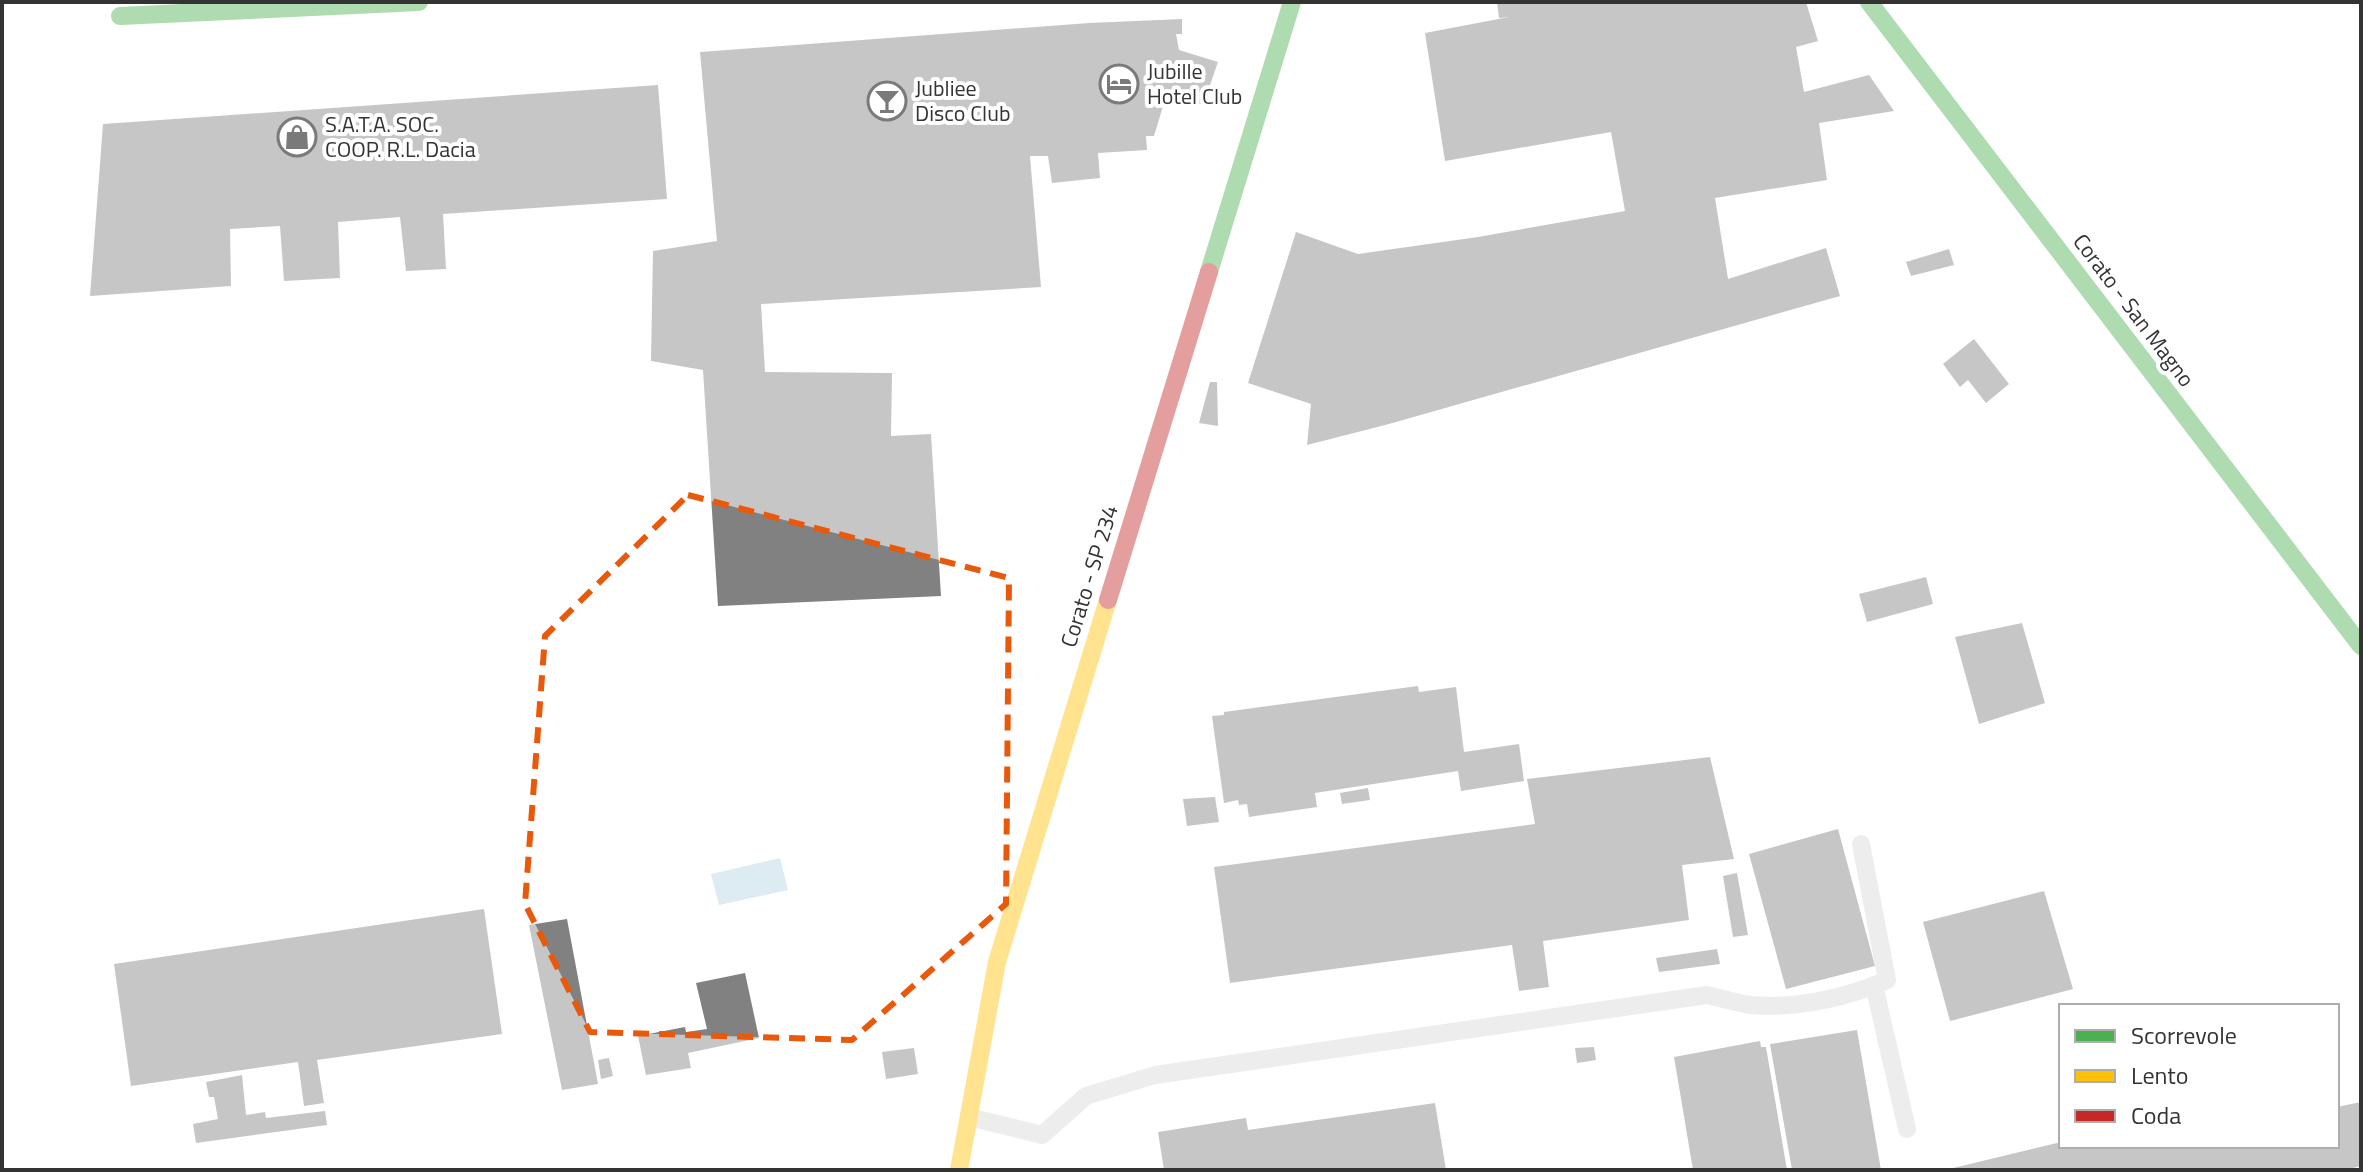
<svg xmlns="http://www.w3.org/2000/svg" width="2363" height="1172" viewBox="0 0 2363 1172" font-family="'Titillium Web',sans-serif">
<rect width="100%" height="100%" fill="#fff"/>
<path fill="#ddebf3" d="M780,858l8,32 -69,15 -8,-31z"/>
<g fill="#818181">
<path d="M1497,2h309l12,39 -22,6 8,45 65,-17 25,36 -75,12 8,57 -112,18 13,81 98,-31 14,48 -451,128 -82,21 4,-41 -63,-21 48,-151 62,22 120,-17 147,-26 -14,-79 -166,29 -20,-128 84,-16 -10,1z"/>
<path d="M1182,19v15h-6l3,16 39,12 -15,43 -36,-12 -13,43h-8l1,14 -49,3 2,25 -48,5 -4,-27h-18l11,131 -280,17 4,68 127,1 -1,63 40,-2 10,162 -223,10 -15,-236 -52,-9 2,-110 64,-10 -17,-189 389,-29z"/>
<path d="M658,85l9,114 -224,15 3,55 -40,2 -6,-54 -62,5 2,56 -56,3 -4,-55 -50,3 1,57 -141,10 13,-172z"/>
<path d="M1949,249l5,16 -43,11 -5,-14z"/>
<path d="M1974,339l35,45 -23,19 -18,-23 -8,7 -17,-23z"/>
<path d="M1210,382h7l1,44 -19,-3z"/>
<path d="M1926,577l7,27 -66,18 -8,-28z"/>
<path d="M2022,623l23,80 -66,21 -24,-87z"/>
<path d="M1418,686l1,6 37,-5 8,65 55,-8 5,37 -63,10 -3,-20 -143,22 2,14 -68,10 -2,-13 -8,1 -1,-5 -14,3 -12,-87 12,-1v-3z"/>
<path d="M1710,757l24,102 -52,6 7,55 -146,21 6,46 -30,4 -7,-46 -282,38 -16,-116 321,-43 -8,-45z"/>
<path d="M1368,788l2,12 -28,4 -2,-11z"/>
<path d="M1215,797l4,25 -32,4 -4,-27z"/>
<path d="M1838,829l37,137 -89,23 -37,-135z"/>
<path d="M1737,873l11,62 -15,2 -10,-61z"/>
<path d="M2044,891l29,98 -123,32 -27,-99z"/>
<path d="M484,909l18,125 -185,26 7,43 -20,3 -6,-44 -167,24 -17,-122z"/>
<path d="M567,919l31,165 -36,6 -33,-165z"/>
<path d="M1717,949l3,15 -61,8 -3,-14z"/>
<path d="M745,973l14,65 -71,15 3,15 -45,7 -8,-39 47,-9 1,5 21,-3 -11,-46z"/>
<path d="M1857,1030l24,140h-89l-22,-126z"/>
<path d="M1760,1041l1,6h5l21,123h-94l-19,-113z"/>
<path d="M1594,1047l2,13 -19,3 -2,-15z"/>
<path d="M914,1048l4,26 -32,5 -4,-27z"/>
<path d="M609,1058l4,18 -12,3 -3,-19z"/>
<path d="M242,1075l4,40 19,-3 1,6 59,-7 2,14 -131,18 -3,-19 25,-5 -4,-22h-5l-3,-15z"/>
<path d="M2361,1102v64l-16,4h-400l116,-28v4h276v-39z"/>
<path d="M1435,1103l11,67h-282l-6,-38 88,-14 2,12z"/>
</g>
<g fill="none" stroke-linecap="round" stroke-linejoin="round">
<g stroke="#d7d7d7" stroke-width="18">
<path d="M1874,985l33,144"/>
<path d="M969,1117l73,18 44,-39 69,-21 552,-80c14,3 29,8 44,10 45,4 95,-7 136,-25l-26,-136"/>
</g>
<g stroke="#4caf50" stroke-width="18">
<path d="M1869,2l492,644"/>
<path d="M120,16l299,-14"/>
<path d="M1209,272l83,-270"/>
</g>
<path stroke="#ffc107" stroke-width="18" d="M959,1170l38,-208 111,-362"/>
<path stroke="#c62828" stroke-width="18" d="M1108,600l101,-328"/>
</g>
<path d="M0 0H2363V1172H0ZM688,495l321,83 -3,326 -154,136 -262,-8 -65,-128 20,-268z" fill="#fff" fill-opacity=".55" fill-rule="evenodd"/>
<path fill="none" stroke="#e8590c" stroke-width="6" stroke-dasharray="16 10" stroke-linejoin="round" d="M688,495l321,83 -3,326 -154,136 -262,-8 -65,-128 20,-268z"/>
<defs>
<symbol id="hotel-ring" viewBox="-11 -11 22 22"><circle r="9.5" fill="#fff" stroke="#7a7a7a" stroke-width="1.5"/><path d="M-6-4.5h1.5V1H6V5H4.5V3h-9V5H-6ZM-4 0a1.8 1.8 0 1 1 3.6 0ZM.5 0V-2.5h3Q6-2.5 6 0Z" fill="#7a7a7a"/></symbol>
<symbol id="bar-ring" viewBox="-11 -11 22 22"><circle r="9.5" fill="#fff" stroke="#7a7a7a" stroke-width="1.5"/><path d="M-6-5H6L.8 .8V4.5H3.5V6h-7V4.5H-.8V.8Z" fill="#7a7a7a"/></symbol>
<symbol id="shop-ring" viewBox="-11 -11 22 22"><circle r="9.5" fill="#fff" stroke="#7a7a7a" stroke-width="1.5"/><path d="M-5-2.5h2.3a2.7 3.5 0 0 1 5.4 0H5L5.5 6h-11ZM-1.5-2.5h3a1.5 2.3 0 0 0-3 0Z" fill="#7a7a7a"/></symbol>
</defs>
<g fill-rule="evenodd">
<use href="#hotel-ring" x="1097" y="62" width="44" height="44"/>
<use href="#bar-ring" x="865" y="79" width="44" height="44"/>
<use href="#shop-ring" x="275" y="115" width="44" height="44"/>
</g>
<g text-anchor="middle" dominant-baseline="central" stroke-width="8" stroke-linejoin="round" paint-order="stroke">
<g font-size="22" fill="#333" stroke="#fff" text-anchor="start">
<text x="1147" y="71">Jubille<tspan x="1147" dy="25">Hotel Club</tspan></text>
<text x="915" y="88">Jubliee<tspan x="915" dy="25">Disco Club</tspan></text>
<text x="325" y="124">S.A.T.A. SOC.<tspan x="325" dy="25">COOP. R.L. Dacia</tspan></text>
</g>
<g font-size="22" fill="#333" stroke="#fff">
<text transform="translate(2134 310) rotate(53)">Corato - San Magno</text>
<text transform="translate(1089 576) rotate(-73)">Corato - SP 234</text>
</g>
</g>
<rect width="2363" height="1172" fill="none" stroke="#333333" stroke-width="8"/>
<rect x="2059" y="1004" width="280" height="144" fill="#ffffff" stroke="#adadad" stroke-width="2"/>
<rect x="2075" y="1030" width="40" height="12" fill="#4caf50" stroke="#adadad" stroke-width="2"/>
<text x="2131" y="1044" font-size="24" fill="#333333">Scorrevole</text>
<rect x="2075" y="1070" width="40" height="12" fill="#ffc107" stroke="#adadad" stroke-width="2"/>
<text x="2131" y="1084" font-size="24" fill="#333333">Lento</text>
<rect x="2075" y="1110" width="40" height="12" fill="#c62828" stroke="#adadad" stroke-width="2"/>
<text x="2131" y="1124" font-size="24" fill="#333333">Coda</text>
</svg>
